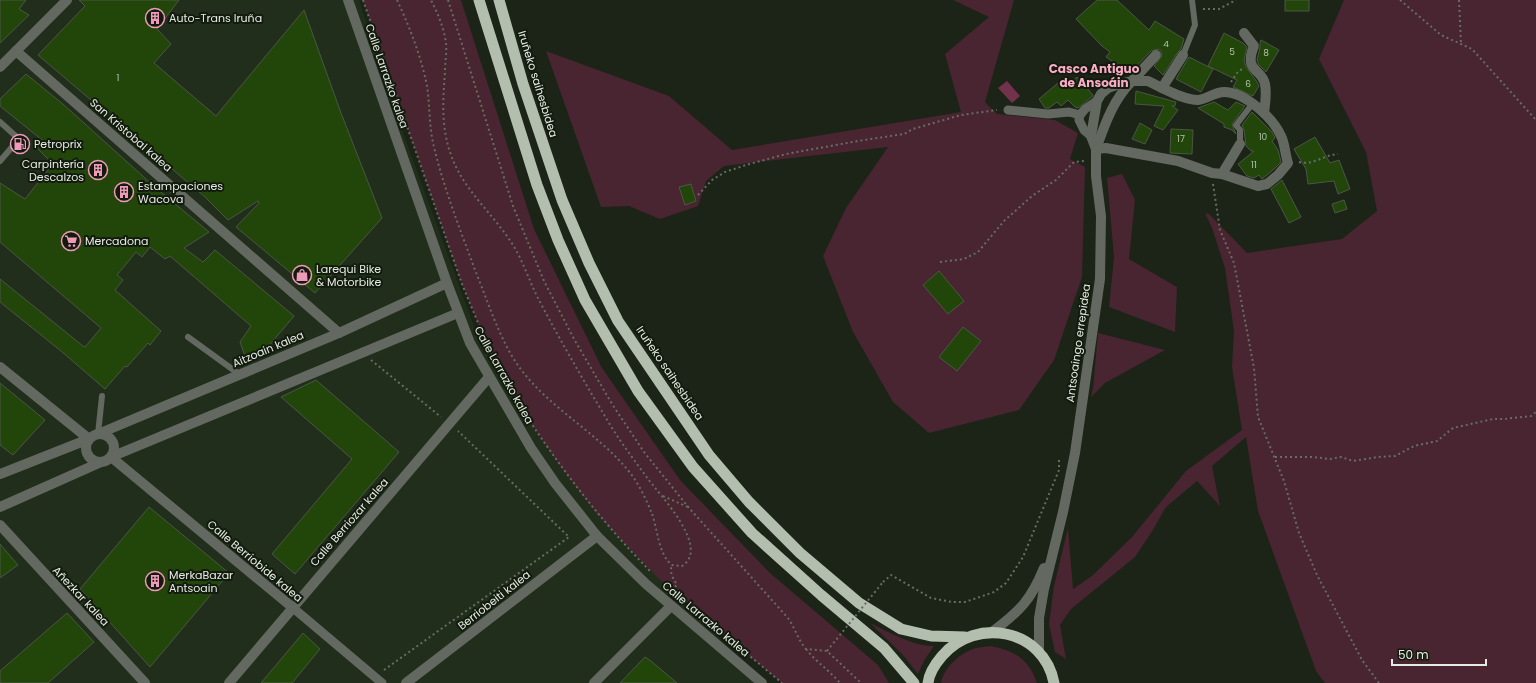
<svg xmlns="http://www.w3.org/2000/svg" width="1536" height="683" viewBox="0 0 1536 683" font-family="Poppins,sans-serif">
<rect width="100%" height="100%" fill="#1b2417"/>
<path fill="#212e1b" d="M0,0h359l39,119 76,207 114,175 174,182h-762z"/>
<g fill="#492431">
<path d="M363,0h98l73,229 68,139 78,112 90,93 108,92 11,18h-107l-75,-62 -50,-44 -60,-63 -40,-52 -33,-50 -36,-65 -26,-63z"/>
<path d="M953,0h61l-29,102 12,12 58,6 23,13 -8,26 15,8 -3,110 -28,83 -35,50 -90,23 -36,-31 -40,-70 -30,-76 23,-48 42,-61 -164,19 -18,15 -8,25 -38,13 -31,-13 -28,1 -55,-156 123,45 63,54 229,-38 -16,-58 44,-37z"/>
<path d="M1344,0h192v683h-211l-9,-12 -58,-160 -12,-74 -34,29 8,40 -23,-25 -31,26 -15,26 -16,24 -64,52 -11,16 6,34 -11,-7 -6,-28 5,-38 14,-58 5,61 19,-13 40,-39 54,-66 56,-41 -10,-63 2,-36 -9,-63 -13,-40 -7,-15 4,1 38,39 95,-14 35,-28 -11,-59 -47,-93z"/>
<path d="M1122,174l13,26 -6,59 48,28 -2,45 -66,-25 5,-50 -7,-79z"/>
<path d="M1098,333l67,17 -60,33 -14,14 2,-9z"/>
<path d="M870,623c19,9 42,23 64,23l-9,13 -7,15 -15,-19z"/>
<path d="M991,646c24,5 38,13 46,37h-96c3,-16 19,-30 35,-35 4,-1 10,-1 15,-2z"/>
</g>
<path fill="#73324b" d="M1007,81l13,15 -8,7 -14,-15z"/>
<g fill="#22460a" stroke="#4b5647">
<path d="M0,0h26l-7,9 10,6 -29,28z"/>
<path d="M79,0h100l-22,29 14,15 -17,19 62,53 88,-106 37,103 41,105 -67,75 -79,-66 23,-24 -1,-2 -30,19 -23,-23 -167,-142 47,-49z"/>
<path d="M1097,0h20l32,30 6,-9 29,18 -3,10 -3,3 -15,23 -9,-9 8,-10 -1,-5 -3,-2 -7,2 -21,22 -24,-16 4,-5 -8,-6 -26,-27z"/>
<rect x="1285" y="0" width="24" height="11"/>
<path d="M1224,33l19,10 4,4 -3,13 2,7 11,15 2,4 -6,10 -20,-9 4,-7 -29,-14z"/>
<path d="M1261,40l18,10 -13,22 -7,-7 -2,-5 3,-12v-5z"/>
<path d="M1189,57l24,12 -12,23 -25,-13z"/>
<path d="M26,74l38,31 92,83 53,44 -25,16 19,14 12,-12 79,66 -27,32 -22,8 -5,-14 11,-16 -81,-70 -5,3 -15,-12 -8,10 -6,-5 -19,23 6,5 -8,10 46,41 -11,14 -2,-2 -21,24 -2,-1 -20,23 -44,-38 -61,-49v-23l83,67 2,1 16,-19 -101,-86v-59l25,16 28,-35 -16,-16 5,-8 -42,-34v-7z"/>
<path d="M1065,77l5,6 7,-6 16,18 -1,2 -14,11 -3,-1 -7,-7 -7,6 -4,-4 -8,6h-4l-6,-9z"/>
<path d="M1136,91l40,11 -1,4h-3l6,4 -15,20 -9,-4 10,-20 -29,-2z"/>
<path d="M1214,102l14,8 8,-8 9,4 -13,18 4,10 -4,-4 -8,-3v-3l-26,-16z"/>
<path d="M1252,112l20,20 3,6 -3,3 6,9 3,12 -8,8 -11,9 -3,-4 -5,3 -7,-2 -9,-12 16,-13h-3l-5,-5 -2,-16 -2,-5z"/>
<path d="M1140,123l12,7 -7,14 -13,-5z"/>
<path d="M1171,129l22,1 -1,24 -22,-1z"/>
<path d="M1315,137l15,26 9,-3 11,29 -12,5 -4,-13 -26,3 -2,-15 -12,-20z"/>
<path d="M1282,180l19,37 -12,6 -18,-34z"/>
<path d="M691,184l5,17 -11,4 -6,-18z"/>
<path d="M1344,200l3,9 -12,4 -3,-9z"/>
<path d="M939,271l25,30 -16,13 -25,-29z"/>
<path d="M963,327l18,14 -24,30 -18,-14z"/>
<path d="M316,380l83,72 -104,122 -23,-20 80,-95 -71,-62z"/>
<path d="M0,383l45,37 -32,35 -13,-10z"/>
<path d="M149,507l80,66 -79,94 -70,-78z"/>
<path d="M0,544l18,21 -18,13z"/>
<path d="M67,613l27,29 -46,41h-48v-12z"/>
<path d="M303,633l17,16 -28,34h-31z"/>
<path d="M645,657l6,4 26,22h-57z"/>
</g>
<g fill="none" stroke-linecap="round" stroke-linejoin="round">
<g stroke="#666e63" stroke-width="2" stroke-dasharray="2 3" stroke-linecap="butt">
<path d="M363,0l99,284 26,63 28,51"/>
<path d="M397,0c13,28 24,56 30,86 3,19 2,42 7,61 10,42 26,82 41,123 11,27 20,55 34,81 29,53 86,77 122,123 9,12 16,27 21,40 6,16 6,40 20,51l10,1c29,-18 -22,-71 -34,-87 -13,-18 -27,-36 -39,-56 -24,-40 -48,-81 -70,-123 -10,-19 -16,-40 -28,-58 -21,-32 -49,-53 -61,-90 -9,-27 -7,-53 -5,-80 0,-10 2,-20 1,-29 -2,-15 -8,-29 -15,-43"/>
<path d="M448,0l65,206 31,75 30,58 38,65 32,48 45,56 99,110c7,10 10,22 18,31l21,2 34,32"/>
<path d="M1400,0l41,35 31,14 64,71"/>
<path d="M1459,0l2,44"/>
<path d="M1203,9h16l17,-9"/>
<path d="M1231,82l6,-9 5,-4"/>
<path d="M1299,162c14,4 24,-7 39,-8"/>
<path d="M1213,184l7,46 14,33 20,105 4,49 26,64 15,52 18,42 45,85 17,23"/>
<path d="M698,195l14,-15 13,-8 21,-7 40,-11 72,-13 46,-7 9,-5 48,-14 36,-5"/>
<path d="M940,262l24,-3 14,-7 26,-31 28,-25 24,-16 18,-18 11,-1"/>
<path d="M371,360l70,57"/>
<path d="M527,417c38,57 75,105 123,154"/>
<path d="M1275,457h38l17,2 11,-2 12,4 25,-4 17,-1 19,-10 23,-5 16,-13 40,-9h11l27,-3 5,-4"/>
<path d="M663,496l25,11"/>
<path d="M883,582l8,-7 40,23 21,4h13l29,-10 12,-9 17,-26 36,-87v-10"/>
<path d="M671,590l6,-5c-4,-7 -8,-13 -5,-20"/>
<path d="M739,647l43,36"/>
<path d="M806,649c10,13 23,21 34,34"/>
<path d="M384,670l185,-133 -111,-106"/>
</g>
<g stroke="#636861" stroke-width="6">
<path d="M1183,55l12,-30 -3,-25"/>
<path d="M0,122l19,17 -19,22"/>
<path d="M1240,144v-14l-4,-5 14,-18 1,-4"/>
<path d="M188,337l51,37"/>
<path d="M98,434l4,-38"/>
</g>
<g stroke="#636861" stroke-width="9">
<path d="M1008,110l40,4 21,-2 11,3 5,-6 12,-8"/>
<path d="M1080,115l-1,5 5,10 7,6"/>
<path d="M292,607l90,76"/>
</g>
<g stroke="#636861" stroke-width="10">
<path d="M348,0l99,283 23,60 61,105 24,35 42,53 49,48 116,99"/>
<path d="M1244,33l10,13c-11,26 8,22 11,38 2,10 0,20 -1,29"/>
<path d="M16,51l323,282"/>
<path d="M0,67l67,-67"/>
<path d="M1096,149l10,-1 72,13 34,12 10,1 36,12 9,-2 11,-9 10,-12c-3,-9 -3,-19 -7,-27 -8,-18 -36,-44 -57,-44 -9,0 -17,7 -26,8 -12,0 -25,-7 -36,-12"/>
<path d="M1096,149c9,-25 17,-49 36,-68h16l14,7 21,-33"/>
<path d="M1096,149l-5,-13 6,-35 4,-7 7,-6 11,-4 13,-3 24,-26"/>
<path d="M1222,174l18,-30"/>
<path d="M0,367l89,72 -89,35"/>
<circle cx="100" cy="448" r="14"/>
<path d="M98,434l241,-101 108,-50"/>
<path d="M0,507l99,-44"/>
<path d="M0,525l145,158"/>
<path d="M292,607l-181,-150 347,-144"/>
<path d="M229,683l260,-306"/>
<path d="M406,683l191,-147"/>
<path d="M594,683l77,-77"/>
</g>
<g stroke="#636861" stroke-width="10">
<path d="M992,632c28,-21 39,-32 52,-64"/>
<path d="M1039,653v-35l5,-29 19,-77 12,-59 25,-174 1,-63 -5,-40v-27"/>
</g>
<g stroke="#b4beae" stroke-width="11">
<path d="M479,0l58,185 21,55 27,60 53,91 55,76 59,66 69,62 63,53 30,35"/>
<path d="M499,0l24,84 39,116 27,63 29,58 91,134 40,47 51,51 59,50 42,26 30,7 34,1"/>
<path d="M928,683c1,-10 8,-20 14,-27 34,-40 102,-27 112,27"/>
</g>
<path stroke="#666e63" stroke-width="2" stroke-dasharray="2 3" stroke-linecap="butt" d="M827,651l56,-69"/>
</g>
<defs>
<symbol id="building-ring" viewBox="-11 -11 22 22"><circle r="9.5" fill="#121b0e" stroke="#ef9ab8" stroke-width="1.5"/><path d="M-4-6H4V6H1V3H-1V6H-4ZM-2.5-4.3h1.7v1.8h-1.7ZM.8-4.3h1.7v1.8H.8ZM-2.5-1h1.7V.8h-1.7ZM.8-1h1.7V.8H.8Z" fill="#ef9ab8"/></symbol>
<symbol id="fuel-ring" viewBox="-11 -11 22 22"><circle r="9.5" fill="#121b0e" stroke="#ef9ab8" stroke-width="1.5"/><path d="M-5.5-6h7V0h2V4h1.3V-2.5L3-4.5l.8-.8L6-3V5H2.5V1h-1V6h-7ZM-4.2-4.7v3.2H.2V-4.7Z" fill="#ef9ab8"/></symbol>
<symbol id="supermarket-ring" viewBox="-11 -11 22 22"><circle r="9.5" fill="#121b0e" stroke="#ef9ab8" stroke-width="1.5"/><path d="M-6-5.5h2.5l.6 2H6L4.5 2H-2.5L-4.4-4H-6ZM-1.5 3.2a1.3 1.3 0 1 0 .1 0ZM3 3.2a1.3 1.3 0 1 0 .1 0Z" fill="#ef9ab8"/></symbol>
<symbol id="shop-ring" viewBox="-11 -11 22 22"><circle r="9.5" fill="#121b0e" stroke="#ef9ab8" stroke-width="1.5"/><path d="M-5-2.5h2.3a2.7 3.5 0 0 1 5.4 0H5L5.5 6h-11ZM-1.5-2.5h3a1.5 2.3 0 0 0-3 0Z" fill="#ef9ab8"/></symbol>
</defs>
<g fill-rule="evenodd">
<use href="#building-ring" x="144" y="7" width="22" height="22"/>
<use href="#fuel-ring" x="9" y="133" width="22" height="22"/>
<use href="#building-ring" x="87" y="159" width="22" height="22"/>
<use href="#building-ring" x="113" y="181" width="22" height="22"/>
<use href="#supermarket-ring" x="60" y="230" width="22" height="22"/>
<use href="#shop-ring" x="291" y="264" width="22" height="22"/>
<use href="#building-ring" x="144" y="570" width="22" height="22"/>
</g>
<g text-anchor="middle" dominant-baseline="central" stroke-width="4" stroke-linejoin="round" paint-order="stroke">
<g font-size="9" fill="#b4c2ac">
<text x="1166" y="44">4</text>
<text x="1232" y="52">5</text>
<text x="1266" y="53">8</text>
<text x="118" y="78">1</text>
<text x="1248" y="84">6</text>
<text x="1263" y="137">10</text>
<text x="1181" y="139">17</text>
<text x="1254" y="165">11</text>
</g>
<g font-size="11" fill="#e5ebe2" stroke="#121b0e" text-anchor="start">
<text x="169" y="18">Auto-Trans Iruña</text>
<text x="34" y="144">Petroprix</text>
<text x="84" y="164" text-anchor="end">Carpintería<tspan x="84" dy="13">Descalzos</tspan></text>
<text x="138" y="186">Estampaciones<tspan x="138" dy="13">Wacova</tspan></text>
<text x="85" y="241">Mercadona</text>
<text x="316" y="269">Larequi Bike<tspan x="316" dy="13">&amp; Motorbike</tspan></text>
<text x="169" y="575">MerkaBazar<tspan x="169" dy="13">Antsoain</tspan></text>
</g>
<g font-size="11" fill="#e5ebe2" stroke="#121b0e">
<text transform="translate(387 76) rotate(71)">Calle Larrazko kalea</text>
<text transform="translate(538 84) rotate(73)">Iruñeko saihesbidea</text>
<text transform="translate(131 135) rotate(41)">San Kristobal kalea</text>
<text transform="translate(1078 343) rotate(-82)">Antsoaingo errepidea</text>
<text transform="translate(268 349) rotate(-23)">Aitzoain kalea</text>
<text transform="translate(670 373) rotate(56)">Iruñeko saihesbidea</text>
<text transform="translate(504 375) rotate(61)">Calle Larrazko kalea</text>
<text transform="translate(349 522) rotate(-49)">Calle Berriozar kalea</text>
<text transform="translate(255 561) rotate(40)">Calle Berriobide kalea</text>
<text transform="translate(81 596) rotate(47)">Añezkar kalea</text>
<text transform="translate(494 600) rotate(-38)">Berriobeiti kalea</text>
<text transform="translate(706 619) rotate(40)">Calle Larrazko kalea</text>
</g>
<g font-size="12" font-weight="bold" fill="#fdacc8" stroke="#121b0e">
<text x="1094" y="68">Casco Antiguo<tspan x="1094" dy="14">de Ansoáin</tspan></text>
</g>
</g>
<path d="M1392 659v6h94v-6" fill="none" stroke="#e5ebe2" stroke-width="2"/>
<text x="1398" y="659" font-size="12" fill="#e5ebe2" stroke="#121b0e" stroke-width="3" paint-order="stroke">50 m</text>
</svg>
